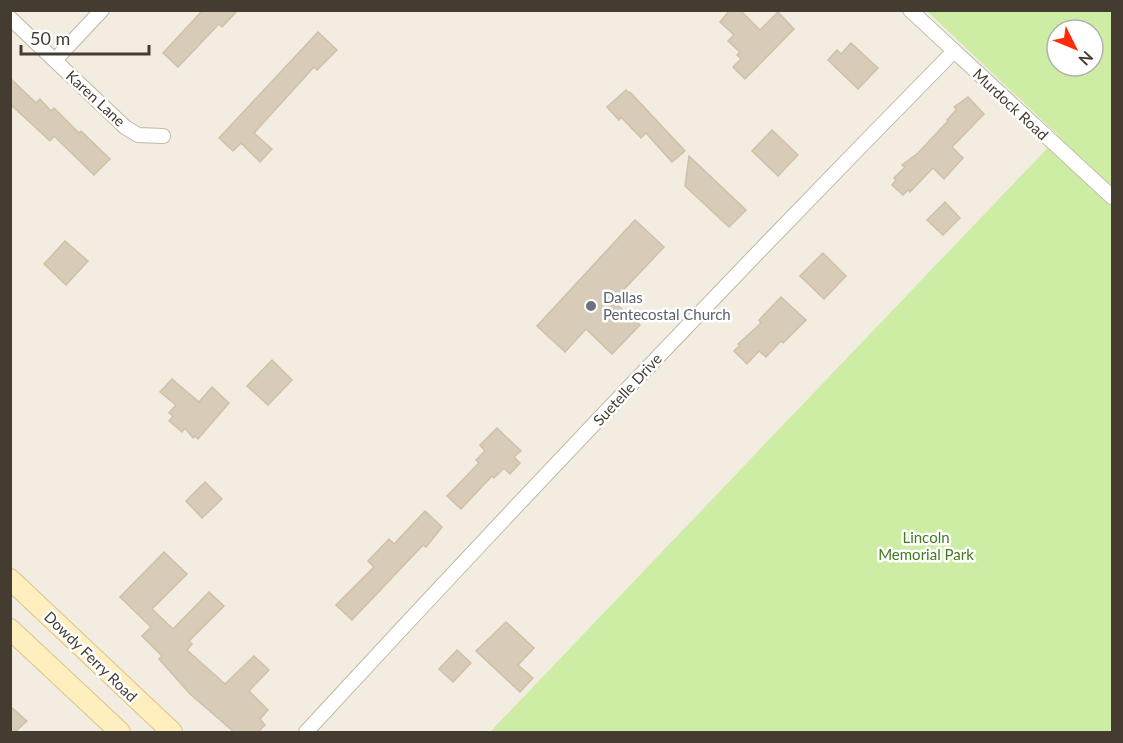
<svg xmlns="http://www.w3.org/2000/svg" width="1123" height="743" viewBox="0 0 1123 743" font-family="Lato,sans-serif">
<rect width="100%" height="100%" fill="#f2ede0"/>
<path fill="#cdeca4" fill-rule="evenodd" d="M927,11h185v721h-622l569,-596zM1057,30h36v36h-36z"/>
<g fill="#d8cbb8" stroke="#d0c0a7" stroke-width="1.5">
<path d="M203,10h35l-16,17 -3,-3 -41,43 -15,-14z"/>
<path d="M730,10h10l20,20 18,-18 16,17 -49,50 -12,-12 8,-8 -4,-4 3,-3 -12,-11 6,-6 -14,-13z"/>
<path d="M318,32l19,18 -20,20 -3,-3 -60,66 18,16 -12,13 -19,-19 -8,8 -14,-13z"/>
<path d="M851,43l27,25 -20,21 -30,-29 9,-10 4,4z"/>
<path d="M10,78l26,25 4,-4 11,12 3,-3 25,25 2,-2 29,28 -16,16 -40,-39 -4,5 -40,-37z"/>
<path d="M626,90l3,3 1,-1 55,59 -13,11 -26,-29 -5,5 -20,-21 -2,3 -12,-13z"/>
<path d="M968,97l16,17 -32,33 11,11 -19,21 -11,-11 -23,24 -2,-2 -5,5 -11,-10 4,-5 -2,-2 11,-11 -3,-2 16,-12 30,-32 -1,-1 10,-11 -3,-2z"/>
<path d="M772,130l26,25 -20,21 -26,-25z"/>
<path d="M689,156l57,54 -17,17 -44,-41z"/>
<path d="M945,202l15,16 -17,17 -16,-15z"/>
<path d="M635,220l29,27 -51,54 27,24 -28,29 -26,-25 -21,23 -28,-26z"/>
<path d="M65,241l23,20 -22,24 -22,-21z"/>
<path d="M823,253l23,23 -22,23 -24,-23z"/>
<path d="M781,297l25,23 -23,23 -2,-2 -15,16 -7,-6 -12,13 -13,-13 6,-6 -2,-1 23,-21 -2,-3z"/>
<path d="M272,360l20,20 -24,25 -21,-19z"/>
<path d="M172,379l27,23 13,-15 17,16 -31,36 -3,-3 -2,2 -8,-10 -3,4 -13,-11 4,-5 -4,-3 7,-8 -16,-13z"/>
<path d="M497,428l24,23 -7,6 6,6 -10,11 -6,-6 -10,10 -2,-2 -31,33 -14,-13 32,-33 -3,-3 9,-9 -5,-6z"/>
<path d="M205,482l17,17 -20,19 -16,-17z"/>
<path d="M425,511l17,16 -16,20 -3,-2 -71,75 -16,-15 38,-38 -6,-6 21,-22 5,5z"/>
<path d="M164,552l23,22 -35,35 21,20 36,-37 15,14 -35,35 3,3 -5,6 38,34 29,-28 15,14 -20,21 19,19 -8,9 5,6 -7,7h-24l-44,-38 -31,-35 3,-3 -20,-20 9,-9 -31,-30z"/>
<path d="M506,622l28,26 -16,17 15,13 -13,14 -44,-41z"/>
<path d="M457,650l14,13 -18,19 -14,-13z"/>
<path d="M10,706l17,15 -12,11h-5z"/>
</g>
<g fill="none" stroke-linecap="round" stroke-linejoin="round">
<defs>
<g id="street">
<path d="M910,10l202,187"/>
<path d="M10,18l115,109 13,8 25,1"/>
<path d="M55,60l47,-50"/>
<path d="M306,732c212,-230 428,-457 648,-681"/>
</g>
<g id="secondary">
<path d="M10,579l162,153"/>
<path d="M10,629l110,103"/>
</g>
</defs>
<use href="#street" stroke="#c1b7a5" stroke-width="16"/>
<use href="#secondary" stroke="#dac58c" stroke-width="22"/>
<use href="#street" stroke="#fff" stroke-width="14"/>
<use href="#secondary" stroke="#ffeebe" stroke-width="20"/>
</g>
<circle fill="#6b7280" stroke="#fff" stroke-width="2" cx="591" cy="306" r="6"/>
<g text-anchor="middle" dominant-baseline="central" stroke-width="5" stroke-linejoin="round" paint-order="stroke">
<g font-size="15" fill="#443c31" stroke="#fff">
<text transform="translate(96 98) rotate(43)">Karen Lane</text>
<text transform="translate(1011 104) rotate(43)">Murdock Road</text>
<text transform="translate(627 389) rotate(-47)">Suetelle Drive</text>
<text transform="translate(91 656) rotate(44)">Dowdy Ferry Road</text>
</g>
<g font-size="15" fill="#5b616d" stroke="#fff" text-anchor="start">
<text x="603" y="297">Dallas<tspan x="603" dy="17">Pentecostal Church</tspan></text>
</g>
<g font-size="15" fill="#437a1f" stroke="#fff">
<text x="926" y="537">Lincoln<tspan x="926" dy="17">Memorial Park</tspan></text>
</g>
</g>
<rect width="1123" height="743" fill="none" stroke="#443c31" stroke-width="24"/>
<g transform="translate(1075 48) rotate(133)"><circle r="28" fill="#ffffff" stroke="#b4b1ad" stroke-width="1.5"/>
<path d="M0-4.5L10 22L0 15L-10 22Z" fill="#ff2c0b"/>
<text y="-9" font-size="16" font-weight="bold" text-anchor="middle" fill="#443c31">N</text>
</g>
<path d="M21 45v9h128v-9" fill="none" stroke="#443c31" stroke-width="3"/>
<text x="30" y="45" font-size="18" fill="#443c31" stroke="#ffffff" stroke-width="4.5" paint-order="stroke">50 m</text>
</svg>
